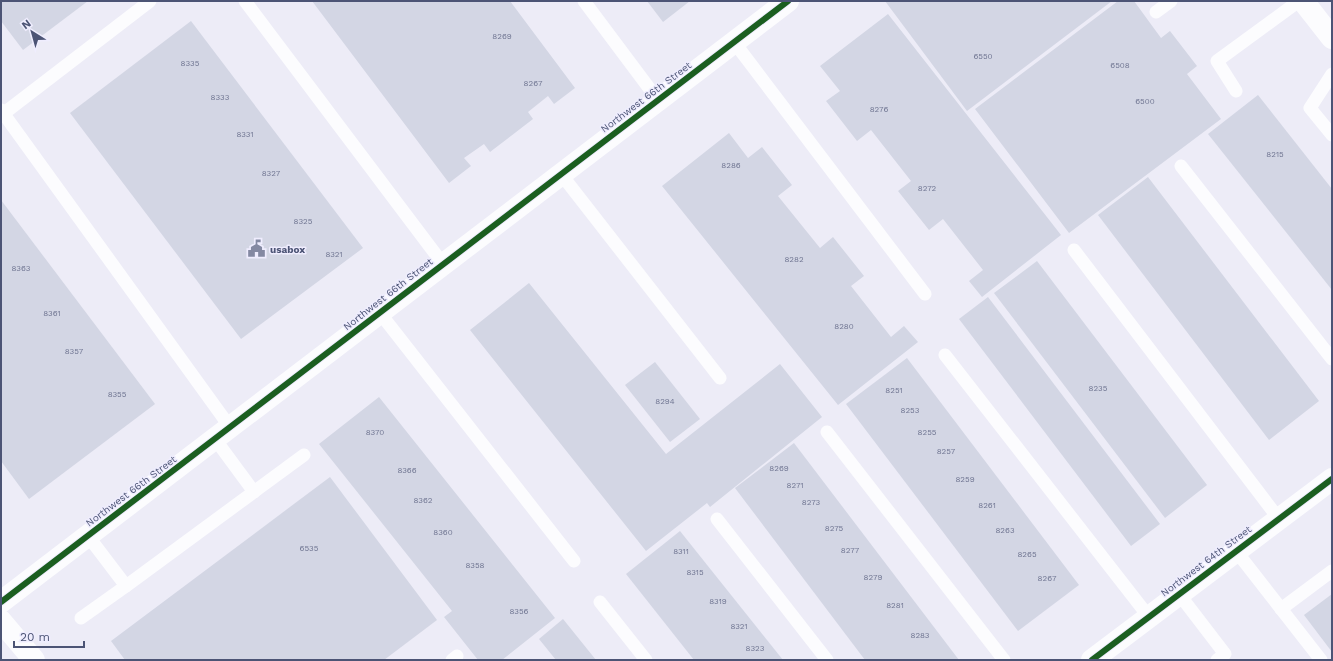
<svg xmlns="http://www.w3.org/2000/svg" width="1333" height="661" viewBox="0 0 1333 661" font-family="'Work Sans',sans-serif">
<rect width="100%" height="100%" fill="#edecf7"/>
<g fill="#d3d6e4">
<path d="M1,1h87l-65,49 -22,-29z"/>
<path d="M312,1h198l65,87 -21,16 -6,-8 -20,16 5,7 -43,33 -6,-8 -20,14 7,8 -22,17z"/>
<path d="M647,1h43l-27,21z"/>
<path d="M885,1h227l-145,110z"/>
<path d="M1118,1h16l27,37 9,-7 27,35 -10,8 34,45 -152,114 -94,-124z"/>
<path d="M888,14l173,221 -79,62 -13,-16 14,-11 -40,-51 -14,11 -31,-39 13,-10 -40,-51 -14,11 -31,-40 14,-10 -20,-25z"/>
<path d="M191,21l172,227 -122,91 -171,-226z"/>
<path d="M1258,95l74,94v101l-124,-156z"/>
<path d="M729,133l19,25 14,-11 30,38 -14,11 42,52 13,-11 31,39 -13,10 40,51 13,-11 14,16 -80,63 -176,-219z"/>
<path d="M1148,177l171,224 -50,39 -171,-225z"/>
<path d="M1,200l154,204 -126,95 -28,-38z"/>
<path d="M1037,261l170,224 -42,33 -171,-225z"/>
<path d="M529,283l137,171 114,-90 42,53 -112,90 -3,-4 -61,48 -176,-221z"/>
<path d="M988,297l172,227 -29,22 -172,-227z"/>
<path d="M907,358l172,227 -61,46 -172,-227z"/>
<path d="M655,362l45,57 -30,23 -45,-57z"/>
<path d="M379,397l176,221 -53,42h-24l-34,-43 8,-6 -133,-167z"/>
<path d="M794,443l165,217h-94l-130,-172z"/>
<path d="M330,477l107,143 -53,40h-259l-14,-19z"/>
<path d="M680,531l103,129h-89l-68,-86z"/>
<path d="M1332,594v58l-28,-37z"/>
<path d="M563,619l33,41h-40l-17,-21z"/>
</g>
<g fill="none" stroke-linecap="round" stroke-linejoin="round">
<g stroke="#fcfcfe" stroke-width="13">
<path d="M245,1l198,263"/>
<path d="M584,1l74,99"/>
<path d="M1156,12l15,-11"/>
<path d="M734,42l191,252"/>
<path d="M1332,74l-22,34 22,27"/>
<path d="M1236,91l-19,-30 82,-60"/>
<path d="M1,110l229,317"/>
<path d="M3,114l147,-113"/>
<path d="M1181,166l151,193"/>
<path d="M561,174l159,204"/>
<path d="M1074,250l205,269"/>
<path d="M380,313l194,248"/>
<path d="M945,355l204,262"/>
<path d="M827,432l177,228"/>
<path d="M215,439l39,53"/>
<path d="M717,519l110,141"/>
<path d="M88,536l38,50 178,-131"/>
<path d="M1236,551l85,109"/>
<path d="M1179,594l46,60 -8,6"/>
<path d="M600,602l46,58"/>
<path d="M1281,609l51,-38"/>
<path d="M81,618l45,-32"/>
<path d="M452,660l5,-4"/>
</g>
<g stroke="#fcfcfe" stroke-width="22">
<path d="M1303,1l29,37"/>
<path d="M1,602l787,-601"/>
<path d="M1092,660l240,-181"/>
</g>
<path stroke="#fcfcfe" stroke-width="22" d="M1,621l33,39"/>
<defs>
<g id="cycleway">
<path d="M1,602l787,-601"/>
<path d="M1092,660l240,-181"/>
</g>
</defs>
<use href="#cycleway" stroke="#efedfe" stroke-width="8"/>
<use href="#cycleway" stroke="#1b5e20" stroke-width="6"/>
</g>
<defs>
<symbol id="civic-bare" viewBox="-9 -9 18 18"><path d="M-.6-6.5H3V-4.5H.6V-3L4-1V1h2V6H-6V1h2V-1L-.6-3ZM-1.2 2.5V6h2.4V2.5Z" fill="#8489a2" stroke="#efedfe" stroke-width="2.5" paint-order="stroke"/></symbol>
</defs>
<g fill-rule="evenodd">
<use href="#civic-bare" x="244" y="236" width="25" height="25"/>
</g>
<g text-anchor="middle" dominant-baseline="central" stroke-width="3" stroke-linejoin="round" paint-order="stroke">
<g font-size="8" fill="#707692">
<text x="502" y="36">8269</text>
<text x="983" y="56">6550</text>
<text x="190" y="63">8335</text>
<text x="1120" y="65">6508</text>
<text x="533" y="83">8267</text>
<text x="220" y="97">8333</text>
<text x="1145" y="101">6500</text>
<text x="879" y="109">8276</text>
<text x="245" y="134">8331</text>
<text x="1275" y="154">8215</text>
<text x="731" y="165">8286</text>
<text x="271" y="173">8327</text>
<text x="927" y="188">8272</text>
<text x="303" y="221">8325</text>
<text x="334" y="254">8321</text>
<text x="794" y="259">8282</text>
<text x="21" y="268">8363</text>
<text x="52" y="313">8361</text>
<text x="844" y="326">8280</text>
<text x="74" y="351">8357</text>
<text x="1098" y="388">8235</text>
<text x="894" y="390">8251</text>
<text x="117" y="394">8355</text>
<text x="665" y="401">8294</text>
<text x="910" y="410">8253</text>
<text x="375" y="432">8370</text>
<text x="927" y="432">8255</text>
<text x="946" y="451">8257</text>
<text x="779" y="468">8269</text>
<text x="407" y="470">8366</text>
<text x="965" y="479">8259</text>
<text x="795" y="485">8271</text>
<text x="423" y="500">8362</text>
<text x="811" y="502">8273</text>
<text x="987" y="505">8261</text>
<text x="834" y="528">8275</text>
<text x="1005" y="530">8263</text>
<text x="443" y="532">8360</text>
<text x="309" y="548">6535</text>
<text x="850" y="550">8277</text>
<text x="681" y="551">8311</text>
<text x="1027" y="554">8265</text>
<text x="475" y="565">8358</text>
<text x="695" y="572">8315</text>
<text x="873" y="577">8279</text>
<text x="1047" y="578">8267</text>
<text x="718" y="601">8319</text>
<text x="895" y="605">8281</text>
<text x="519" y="611">8356</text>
<text x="739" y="626">8321</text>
<text x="920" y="635">8283</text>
<text x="755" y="648">8323</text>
</g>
<g font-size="10" fill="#4c5475" stroke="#efedfe">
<text transform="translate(646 97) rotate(-37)">Northwest 66th Street</text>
<text transform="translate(388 294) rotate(-38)">Northwest 66th Street</text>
<text transform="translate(131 491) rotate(-37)">Northwest 66th Street</text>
<text transform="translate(1206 561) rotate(-37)">Northwest 64th Street</text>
</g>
<g font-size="10" font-weight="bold" fill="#4c5475" stroke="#efedfe" text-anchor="start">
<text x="270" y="249">usabox</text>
</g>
</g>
<rect width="1333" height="661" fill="none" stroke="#4c5475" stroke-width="4"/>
<g transform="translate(32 32) rotate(323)" stroke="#efedfe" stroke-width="3" paint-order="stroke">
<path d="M0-3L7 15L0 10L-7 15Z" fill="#4c5475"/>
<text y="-6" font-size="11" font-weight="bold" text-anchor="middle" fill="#4c5475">N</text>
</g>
<path d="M14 641v6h70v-6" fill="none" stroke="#4c5475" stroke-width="2"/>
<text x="20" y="641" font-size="12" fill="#4c5475" stroke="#efedfe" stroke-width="3" paint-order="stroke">20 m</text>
</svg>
